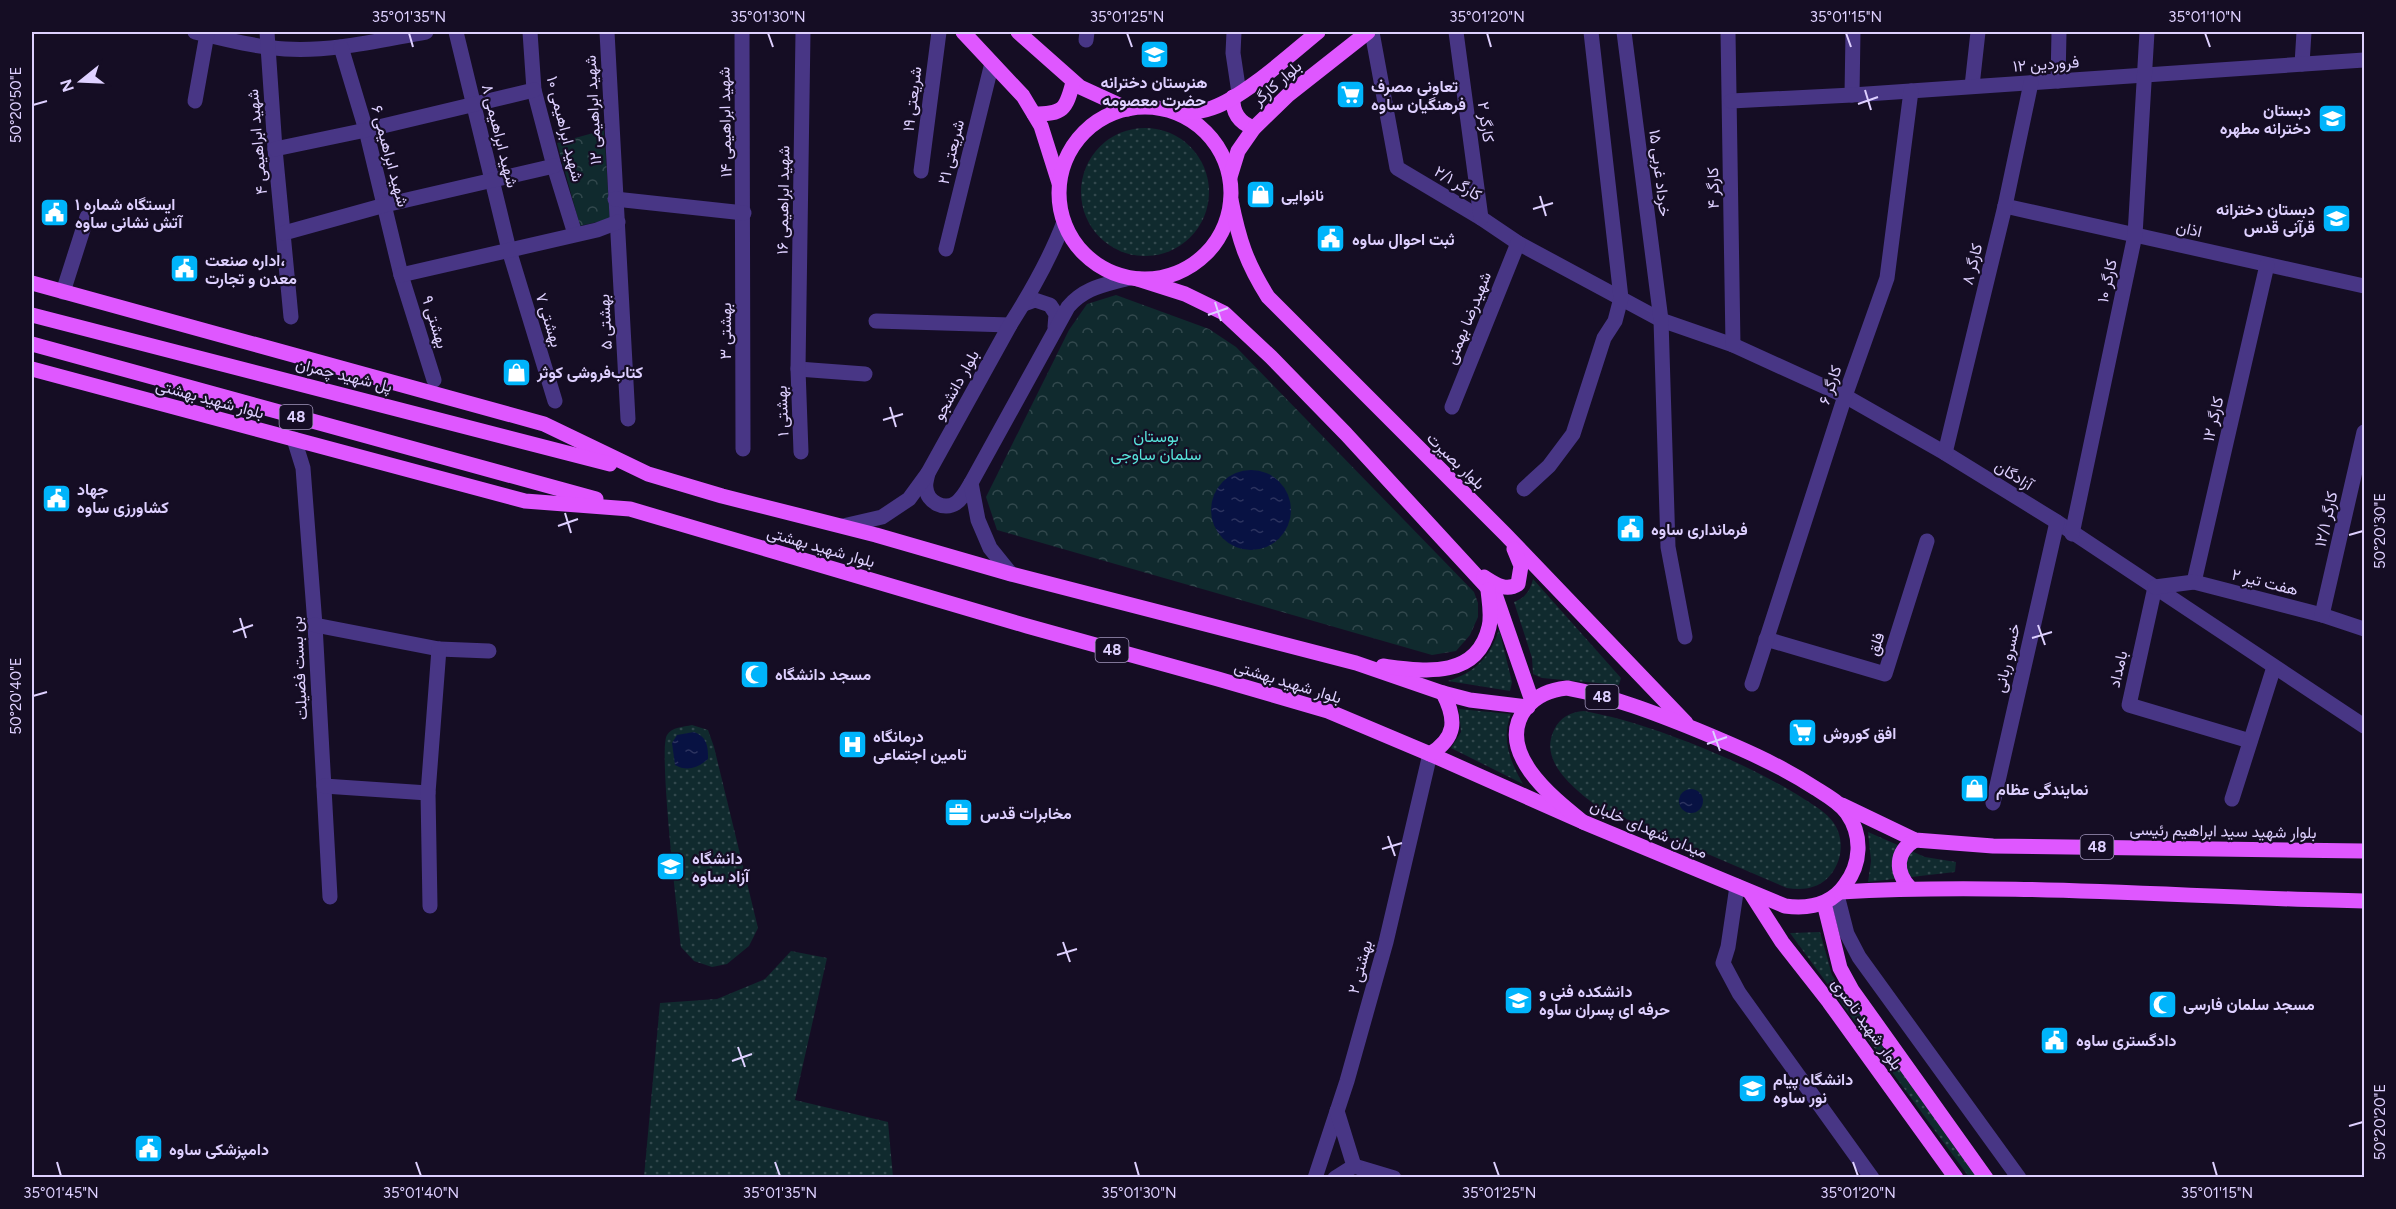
<svg xmlns="http://www.w3.org/2000/svg" width="2396" height="1209" viewBox="0 0 2396 1209" font-family="Figtree,Vazirmatn,sans-serif">
<defs>
<pattern id="grass-dots" width="8" height="8" patternUnits="userSpaceOnUse" patternTransform="scale(1.5)"><rect width="8" height="8" fill="#102a2e"/><path d="M2 2h.1M6 6h.1" fill="none" stroke="#32484d" stroke-width="1.8" stroke-linecap="round"/></pattern>
<pattern id="park-crowns" width="20" height="18" patternUnits="userSpaceOnUse" patternTransform="scale(1.5)"><rect width="20" height="18" fill="#102a2e"/><path d="M2 6a3 3 0 1 1 6 0M12 15a3 3 0 1 1 6 0" fill="none" stroke="#32484d"/></pattern>
<pattern id="water-ripples" width="26" height="14" patternUnits="userSpaceOnUse" patternTransform="scale(1.5)"><rect width="26" height="14" fill="#081243"/><path d="M2 4q2-2 4 0t4 0M15 11q2-2 4 0t4 0" fill="none" stroke="#2c335f"/></pattern>
</defs>
<rect width="100%" height="100%" fill="#150d24"/>
<g fill="url(#grass-dots)">
<circle cx="1145" cy="192" r="64"/>
<path d="M1533,579l88,99 -2,7 -77,-7 -9,-4 -1,-16 -18,-56c12,-5 16,-11 19,-23z"/>
<path d="M1499,629l13,53 -2,9 -62,-10c28,-9 43,-25 51,-52z"/>
<path d="M1459,709l52,5c-10,25 -1,47 12,70l-72,-36 10,-16z"/>
<path d="M1584,711c67,12 164,52 220,88 11,7 22,13 29,23 11,15 10,36 -1,51 -11,15 -28,18 -45,15l-189,-81c-22,-17 -60,-45 -44,-77 6,-13 17,-18 30,-19z"/>
<path d="M692,725l16,5 6,17 44,181 -9,18 -22,18 -15,3 -18,-6 -13,-14c-3,-29 -23,-198 -14,-212 5,-8 16,-8 25,-10z"/>
<path d="M1868,832l57,25 31,5 -1,10 -87,10 3,-21z"/>
<path d="M1820,932l12,43 146,202h-9l-179,-244z"/>
<path d="M791,951l36,7 -32,142 93,22 5,55h-249l16,-174 57,-4 48,-20z"/>
</g>
<g fill="url(#park-crowns)">
<path d="M604,130l6,89 -30,7 -23,-83z"/>
<path d="M1116,295l93,34 27,18 238,245 4,11v14l-8,18 -14,16 -24,4 -435,-125 -11,-33 83,-167 18,-26z"/>
</g>
<g fill="url(#water-ripples)">
<circle cx="1251" cy="510" r="40"/>
<path d="M694,732c13,5 14,14 14,27 -10,9 -21,13 -33,6l-3,-22 5,-8z"/>
<circle cx="1691" cy="801" r="12"/>
</g>
<g fill="none" stroke-linecap="round" stroke-linejoin="round">
<g stroke="#483685" stroke-width="15">
<path d="M195,32c29,7 60,15 90,17 48,3 95,-9 141,-17"/>
<path d="M267,32l8,117 16,168"/>
<path d="M456,32l53,218 46,151"/>
<path d="M530,32l4,58 20,76 21,68"/>
<path d="M607,32l21,387"/>
<path d="M742,32l1,417"/>
<path d="M1234,32l-1,21 6,40"/>
<path d="M1372,32l25,136 84,50 37,25 143,77 72,25 112,51 100,57 112,69 307,204"/>
<path d="M1456,32l25,186"/>
<path d="M1624,32l37,288 7,227 17,90"/>
<path d="M1728,32l5,313"/>
<path d="M1086,40l1,-8"/>
<path d="M341,47l25,83 35,145 33,105"/>
<path d="M2302,64l2,-32"/>
<path d="M2058,81l1,-49"/>
<path d="M1972,86l6,-54"/>
<path d="M1852,95l1,-63"/>
<path d="M195,101l12,-67"/>
<path d="M1731,101l121,-6 512,-35"/>
<path d="M275,149l91,-19 168,-40"/>
<path d="M921,171l18,-139"/>
<path d="M615,199l129,14"/>
<path d="M2005,206l359,80"/>
<path d="M284,233l101,-28 169,-39"/>
<path d="M946,249l46,-186"/>
<path d="M401,275l196,-45 21,-8"/>
<path d="M63,292l24,-75"/>
<path d="M1024,304l11,-4 15,5 6,9 -1,13"/>
<path d="M876,321l134,4"/>
<path d="M798,369l67,5"/>
<path d="M1452,407l66,-164"/>
<path d="M294,439l9,29 12,157 15,272"/>
<path d="M801,452l-3,-83 5,-337"/>
<path d="M1945,453l60,-247 26,-123"/>
<path d="M928,473c-1,5 -3,11 -2,15 1,14 18,23 30,15 7,-5 11,-13 15,-20"/>
<path d="M1524,489l25,-23 24,-32 31,-96 11,-17 6,-23 -30,-266"/>
<path d="M843,526l39,-9 27,-18 19,-26 82,-148c21,-33 40,-66 54,-103"/>
<path d="M2072,534l63,-299 12,-203"/>
<path d="M1011,574l-21,-26 -12,-28 -7,-37 97,-176c17,-20 37,-22 61,-29"/>
<path d="M2194,582l73,-317"/>
<path d="M2155,587l-26,118 121,36"/>
<path d="M2155,587l39,-5 128,33 42,14"/>
<path d="M2322,615l42,-183"/>
<path d="M315,625l124,24 50,2"/>
<path d="M1766,639l119,35 42,-133"/>
<path d="M1752,684l93,-288 42,-118 24,-187"/>
<path d="M324,786l104,7"/>
<path d="M2232,799l42,-132"/>
<path d="M1993,803l64,-281"/>
<path d="M1737,886l-9,61 -5,16 16,30 133,185"/>
<path d="M1837,895l10,39 12,23 160,221"/>
<path d="M430,906l-2,-113 11,-144"/>
<path d="M1354,1166l40,12"/>
<path d="M1315,1178l32,-97 39,-139 44,-188"/>
<path d="M1335,1178l19,-12 -17,-55"/>
</g>
<g stroke="#df57ff" stroke-width="15">
<path d="M963,32l60,64 18,30 18,57"/>
<path d="M1018,32l62,55 48,22"/>
<path d="M1233,97c-1,15 6,26 21,31"/>
<circle cx="1145" cy="193" r="86"/>
<path d="M1175,112c12,1 26,0 37,-4 32,-11 79,-54 106,-76"/>
<path d="M1034,114c29,0 32,-4 39,-32"/>
<path d="M1230,177l8,-26 16,-23 34,-33 80,-63"/>
<path d="M1231,200c8,40 15,62 37,97l237,237 181,189"/>
<path d="M1138,279l47,15 39,19 47,44 75,77 150,163 36,104"/>
<path d="M32,283l512,141 104,50 74,22 154,39 135,39 345,89 87,30 27,7 58,7"/>
<path d="M32,315l578,149"/>
<path d="M32,344l564,155"/>
<path d="M32,369l493,132 105,8 397,117 191,53 110,32 102,43 153,68"/>
<path d="M1484,577c11,7 22,15 34,7l3,-18 -7,-17"/>
<path d="M1383,666c40,5 94,14 106,-39 3,-11 0,-26 -1,-37"/>
<path d="M1567,688c44,8 88,25 130,42 41,17 81,34 118,58 11,7 24,14 32,25 16,23 14,51 -2,72 -14,20 -37,24 -60,21l-202,-84c-30,-24 -90,-71 -57,-114 11,-13 24,-18 41,-20z"/>
<path d="M1430,754c26,-16 27,-34 13,-61"/>
<path d="M1842,805l73,35 78,6 371,5"/>
<path d="M1910,888c-15,-16 -15,-36 5,-48"/>
<path d="M1750,892l32,50 47,60 127,176"/>
<path d="M1840,892c175,-10 350,6 524,9"/>
<path d="M1824,903l16,65 12,22 134,188"/>
</g>
</g>
<path fill="none" stroke="#ded0ff" stroke-width="2" d="M409,33l4,14M768,33l5,14M1127,33l5,14M1487,33l4,14M1846,33l5,14M2205,33l5,14M1865,90l6,20M1858,104l20,-7M33,105l14,-4M1540,196l6,20M1533,209l20,-6M1215,302l6,19M1208,315l20,-7M890,407l6,20M883,420l20,-6M565,513l6,20M558,526l20,-7M2349,535l14,-4M240,618l6,20M2038,625l7,20M233,632l20,-7M2032,638l20,-6M33,696l14,-4M1713,731l7,20M1707,744l20,-7M1388,836l7,20M1382,849l20,-6M1063,942l7,20M1057,955l20,-6M738,1047l7,20M732,1061l20,-7M2349,1126l14,-4M57,1162l4,14M416,1162l5,14M775,1162l5,14M1135,1162l4,14M1494,1162l5,14M1853,1162l5,14M2213,1162l4,14"/>
<defs>
<symbol id="school-square" viewBox="-11 -11 22 22"><rect x="-9" y="-9" width="18" height="18" rx="4" fill="#00b4fb" stroke="#150d24"/><path d="M0-5L7-2L0 1L-7-2ZM-4 1L0 2.5L4 1V4Q0 6-4 4Z" fill="#fff"/></symbol>
<symbol id="supermarket-square" viewBox="-11 -11 22 22"><rect x="-9" y="-9" width="18" height="18" rx="4" fill="#00b4fb" stroke="#150d24"/><path d="M-6-5.5h2.5l.6 2H6L4.5 2H-2.5L-4.4-4H-6ZM-1.5 3.2a1.3 1.3 0 1 0 .1 0ZM3 3.2a1.3 1.3 0 1 0 .1 0Z" fill="#fff"/></symbol>
<symbol id="shop-square" viewBox="-11 -11 22 22"><rect x="-9" y="-9" width="18" height="18" rx="4" fill="#00b4fb" stroke="#150d24"/><path d="M-5-2.5h2.3a2.7 3.5 0 0 1 5.4 0H5L5.5 6h-11ZM-1.5-2.5h3a1.5 2.3 0 0 0-3 0Z" fill="#fff"/></symbol>
<symbol id="civic-square" viewBox="-11 -11 22 22"><rect x="-9" y="-9" width="18" height="18" rx="4" fill="#00b4fb" stroke="#150d24"/><path d="M-.6-6.5H3V-4.5H.6V-3L4-1V1h2V6H-6V1h2V-1L-.6-3ZM-1.2 2.5V6h2.4V2.5Z" fill="#fff"/></symbol>
<symbol id="mosque-square" viewBox="-11 -11 22 22"><rect x="-9" y="-9" width="18" height="18" rx="4" fill="#00b4fb" stroke="#150d24"/><path d="M3.5-4.9A6 6 0 1 0 3.5 4.9A5 5 0 1 1 3.5-4.9Z" fill="#fff"/></symbol>
<symbol id="hospital-square" viewBox="-11 -11 22 22"><rect x="-9" y="-9" width="18" height="18" rx="4" fill="#00b4fb" stroke="#150d24"/><path d="M-5-5h3v3.5h4V-5h3V5h-3V1.5h-4V5h-3Z" fill="#fff"/></symbol>
<symbol id="office-square" viewBox="-11 -11 22 22"><rect x="-9" y="-9" width="18" height="18" rx="4" fill="#00b4fb" stroke="#150d24"/><path d="M-6-3h4V-5.5h4V-3h4V5H-6ZM-1-4.5V-3h2v-1.5ZM-6 0V1H6V0Z" fill="#fff"/></symbol>
<symbol id="university-square" viewBox="-11 -11 22 22"><rect x="-9" y="-9" width="18" height="18" rx="4" fill="#00b4fb" stroke="#150d24"/><path d="M0-5L7-2L0 1L-7-2ZM-4 1L0 2.5L4 1V4Q0 6-4 4Z" fill="#fff"/></symbol>
</defs>
<g fill-rule="evenodd">
<use href="#school-square" x="1138" y="38" width="33" height="33"/>
<use href="#supermarket-square" x="1334" y="78" width="33" height="33"/>
<use href="#school-square" x="2316" y="102" width="33" height="33"/>
<use href="#shop-square" x="1244" y="178" width="33" height="33"/>
<use href="#civic-square" x="38" y="196" width="33" height="33"/>
<use href="#school-square" x="2320" y="202" width="33" height="33"/>
<use href="#civic-square" x="1314" y="222" width="33" height="33"/>
<use href="#civic-square" x="168" y="252" width="33" height="33"/>
<use href="#shop-square" x="500" y="356" width="33" height="33"/>
<use href="#civic-square" x="40" y="482" width="33" height="33"/>
<use href="#civic-square" x="1614" y="512" width="33" height="33"/>
<use href="#mosque-square" x="738" y="658" width="33" height="33"/>
<use href="#supermarket-square" x="1786" y="716" width="33" height="33"/>
<use href="#hospital-square" x="836" y="728" width="33" height="33"/>
<use href="#shop-square" x="1958" y="772" width="33" height="33"/>
<use href="#office-square" x="942" y="796" width="33" height="33"/>
<use href="#university-square" x="654" y="850" width="33" height="33"/>
<use href="#university-square" x="1502" y="984" width="33" height="33"/>
<use href="#mosque-square" x="2146" y="988" width="33" height="33"/>
<use href="#civic-square" x="2038" y="1024" width="33" height="33"/>
<use href="#university-square" x="1736" y="1072" width="33" height="33"/>
<use href="#civic-square" x="132" y="1132" width="33" height="33"/>
</g>
<g text-anchor="middle" dominant-baseline="central" stroke-width="4.5" stroke-linejoin="round" paint-order="stroke">
<g fill="#150d24" stroke="#a296bd" stroke-width="1.5">
<rect x="279.5" y="405" width="33" height="24" rx="4.5"/>
<rect x="1095.5" y="638" width="33" height="24" rx="4.5"/>
<rect x="1585.5" y="685" width="33" height="24" rx="4.5"/>
<rect x="2080.5" y="835" width="33" height="24" rx="4.5"/>
</g>
<g font-size="15" font-weight="bold" fill="#ded0ff">
<text x="296" y="417">48</text>
<text x="1112" y="650">48</text>
<text x="1602" y="697">48</text>
<text x="2097" y="847">48</text>
</g>
<g font-size="16" fill="#ded0ff" stroke="#150d24">
<text transform="translate(2046 64) rotate(-4)">۱۲ فروردین</text>
<text transform="translate(1277 83) rotate(-41)">بلوار کارگر</text>
<text transform="translate(912 99) rotate(-83)">شریعتی ۱۹</text>
<text transform="translate(593 110) rotate(-93)">شهید ابراهیمی ۱۲</text>
<text transform="translate(725 122) rotate(-91)">شهید ابراهیمی ۱۴</text>
<text transform="translate(1486 122) rotate(82)">کارگر ۲</text>
<text transform="translate(565 129) rotate(76)">شهید ابراهیمی ۱۰</text>
<text transform="translate(500 136) rotate(76)">شهید ابراهیمی ۸</text>
<text transform="translate(257 142) rotate(-95)">شهید ابراهیمی ۴</text>
<text transform="translate(951 152) rotate(-76)">شریعتی ۲۱</text>
<text transform="translate(390 156) rotate(75)">شهید ابراهیمی ۶</text>
<text transform="translate(1660 173) rotate(83)">۱۵ خرداد غربی</text>
<text transform="translate(1458 183) rotate(31)">کارگر ۲/۱</text>
<text transform="translate(1713 188) rotate(-91)">کارگر ۴</text>
<text transform="translate(783 200) rotate(-89)">شهید ابراهیمی ۱۶</text>
<text transform="translate(2189 229) rotate(13)">اذان</text>
<text transform="translate(1972 264) rotate(-76)">کارگر ۸</text>
<text transform="translate(2107 281) rotate(-78)">کارگر ۱۰</text>
<text transform="translate(1468 318) rotate(-68)">شهیدرضا بهمنی</text>
<text transform="translate(549 320) rotate(73)">بهشتی ۷</text>
<text transform="translate(435 322) rotate(73)">بهشتی ۹</text>
<text transform="translate(605 322) rotate(-93)">بهشتی ۵</text>
<text transform="translate(725 331) rotate(-90)">بهشتی ۳</text>
<text transform="translate(344 375) rotate(14)">پل شهید چمران</text>
<text transform="translate(956 385) rotate(-61)">بلوار دانشجو</text>
<text transform="translate(1830 385) rotate(-71)">کارگر ۶</text>
<text transform="translate(210 399) rotate(15)">بلوار شهید بهشتی</text>
<text transform="translate(782 411) rotate(-92)">بهشتی ۱</text>
<text transform="translate(2213 419) rotate(-77)">کارگر ۱۲</text>
<text transform="translate(1456 461) rotate(44)">بلوار بصیرت</text>
<text transform="translate(2014 475) rotate(32)">آزادگان</text>
<text transform="translate(2326 519) rotate(-77)">کارگر ۱۲/۱</text>
<text transform="translate(821 547) rotate(16)">بلوار شهید بهشتی</text>
<text transform="translate(2265 582) rotate(14)">هفت تیر ۲</text>
<text transform="translate(1876 644) rotate(-73)">فلق</text>
<text transform="translate(2007 658) rotate(-77)">خسرو ربانی</text>
<text transform="translate(299 668) rotate(-93)">بن بست فضیلت</text>
<text transform="translate(2118 669) rotate(-77)">بامداد</text>
<text transform="translate(1288 682) rotate(17)">بلوار شهید بهشتی</text>
<text transform="translate(1649 829) rotate(23)">میدان شهدای خلبان</text>
<text transform="translate(2223 831) rotate(1)">بلوار شهید سید ابراهیم رئیسی</text>
<text transform="translate(1360 967) rotate(-75)">بهشتی ۲</text>
<text transform="translate(1867 1024) rotate(54)">بلوار شهید ناصری</text>
</g>
<g font-size="16" font-weight="bold" fill="#ded0ff" stroke="#150d24" text-anchor="start">
<text x="1154" y="82" text-anchor="middle">هنرستان دخترانه<tspan x="1154" dy="18">حضرت معصومه</tspan></text>
<text x="1371" y="86">تعاونی مصرف<tspan x="1371" dy="18">فرهنگیان ساوه</tspan></text>
<text x="2311" y="110" text-anchor="end">دبستان<tspan x="2311" dy="18">دخترانه مطهره</tspan></text>
<text x="1281" y="195">نانوایی</text>
<text x="75" y="204">ایستگاه شماره ۱<tspan x="75" dy="18">آتش نشانی ساوه</tspan></text>
<text x="2315" y="209" text-anchor="end">دبستان دخترانه<tspan x="2315" dy="18">قرآنی قدس</tspan></text>
<text x="1352" y="239">ثبت احوال ساوه</text>
<text x="205" y="260">اداره صنعت،<tspan x="205" dy="18">معدن و تجارت</tspan></text>
<text x="537" y="372">کتاب‌فروشی کوثر</text>
<text x="77" y="489">جهاد<tspan x="77" dy="18">کشاورزی ساوه</tspan></text>
<text x="1651" y="529">فرمانداری ساوه</text>
<text x="775" y="674">مسجد دانشگاه</text>
<text x="1823" y="733">افق کوروش</text>
<text x="873" y="736">درمانگاه<tspan x="873" dy="18">تامین اجتماعی</tspan></text>
<text x="1996" y="789">نمایندگی عظام</text>
<text x="980" y="813">مخابرات قدس</text>
<text x="692" y="858">دانشگاه<tspan x="692" dy="18">آزاد ساوه</tspan></text>
<text x="1539" y="991">دانشکده فنی و<tspan x="1539" dy="18">حرفه ای پسران ساوه</tspan></text>
<text x="2183" y="1004">مسجد سلمان فارسی</text>
<text x="2076" y="1040">دادگستری ساوه</text>
<text x="1773" y="1079">دانشگاه پیام<tspan x="1773" dy="18">نور ساوه</tspan></text>
<text x="169" y="1149">دامپزشکی ساوه</text>
</g>
<g font-size="16" fill="#57e4db" stroke="#150d24">
<text x="1156" y="436">بوستان<tspan x="1156" dy="18">سلمان ساوجی</tspan></text>
</g>
</g>
<rect width="2396" height="1209" fill="none" stroke="#150d24" stroke-width="66"/>
<g transform="translate(81 81) rotate(252)" stroke="#150d24" stroke-width="4.5" paint-order="stroke">
<path d="M0-4.5L10 22L0 15L-10 22Z" fill="#ded0ff"/>
<text y="-9" font-size="16" font-weight="bold" text-anchor="middle" fill="#ded0ff">N</text>
</g>
<rect x="33" y="33" width="2330" height="1143" fill="none" stroke="#ded0ff" stroke-width="2"/>
<g font-size="15" text-anchor="middle" fill="#ded0ff">
<text x="409" y="22">35°01'35"N</text>
<text x="768" y="22">35°01'30"N</text>
<text x="1127" y="22">35°01'25"N</text>
<text x="1487" y="22">35°01'20"N</text>
<text x="1846" y="22">35°01'15"N</text>
<text x="2205" y="22">35°01'10"N</text>
<text transform="translate(16 105) rotate(-90)" y="5">50°20'50"E</text>
<text transform="translate(2380 531) rotate(-90)" y="5">50°20'30"E</text>
<text transform="translate(16 696) rotate(-90)" y="5">50°20'40"E</text>
<text transform="translate(2380 1122) rotate(-90)" y="5">50°20'20"E</text>
<text x="61" y="1198">35°01'45"N</text>
<text x="421" y="1198">35°01'40"N</text>
<text x="780" y="1198">35°01'35"N</text>
<text x="1139" y="1198">35°01'30"N</text>
<text x="1499" y="1198">35°01'25"N</text>
<text x="1858" y="1198">35°01'20"N</text>
<text x="2217" y="1198">35°01'15"N</text>
</g>
</svg>
